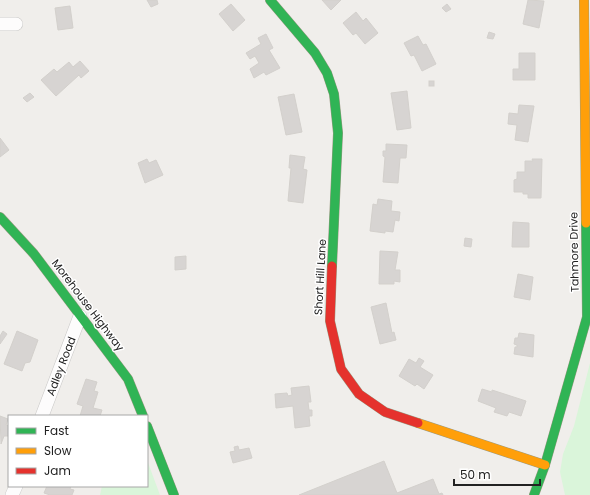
<svg xmlns="http://www.w3.org/2000/svg" width="590" height="495" viewBox="0 0 590 495" font-family="Poppins,sans-serif">
<rect width="100%" height="100%" fill="#f0eeeb"/>
<g fill="#daf5da">
<path d="M590,363v132h-25l-5,-23 3,-18 11,-28z"/>
<path d="M147,460l13,35h-60l2,-9h45z"/>
</g>
<g fill="#d7d4d2" stroke="#d3d0cc">
<path d="M147,0h10l1,4 -7,3z"/>
<path d="M322,0h19l-10,10z"/>
<path d="M528,0l16,1 -5,27 -16,-4z"/>
<path d="M231,4l14,16 -12,11 -14,-17z"/>
<path d="M447,4l4,5 -5,3 -4,-4z"/>
<path d="M70,6l3,22 -15,2 -3,-22z"/>
<path d="M356,12l7,9 3,-3 12,15 -13,11 -9,-11 -3,2 -10,-12z"/>
<path d="M489,32l6,2 -2,5 -6,-1z"/>
<path d="M266,34l7,14 -4,2 11,18 -14,7 -2,-3 -10,6 -4,-9 9,-6 -4,-7 -5,3 -4,-6 15,-9 -3,-6z"/>
<path d="M418,36l5,9 3,-1 10,20 -14,7 -8,-16 -3,1 -7,-13z"/>
<path d="M519,53h16v27h-22v-11h6z"/>
<path d="M80,61l9,10 -8,7 -2,-3 -23,21 -15,-16 13,-11 3,3 12,-10 4,5z"/>
<rect x="429" y="81" width="5" height="5"/>
<path d="M407,91l4,37 -14,2 -6,-37z"/>
<path d="M30,93l4,4 -7,5 -4,-4z"/>
<path d="M294,94l8,38 -16,3 -8,-38z"/>
<path d="M519,105l15,1 -6,36 -13,-2 2,-15 -9,-1 1,-11 9,1z"/>
<path d="M0,138l9,12 -9,7z"/>
<path d="M386,144l21,1 -1,13h-6l-2,25 -15,-1 2,-25 -2,-1v-5h3z"/>
<path d="M290,155l15,2 -2,12 4,1 -4,33 -15,-2 3,-33h-2z"/>
<path d="M147,159l2,4 7,-3 7,15 -18,8 -7,-20z"/>
<path d="M532,159h10l-1,39h-13v-4h-5v-2h-9v-12l3,-1v-7h8v-11h8z"/>
<path d="M378,199l14,2 -1,10 9,1 -1,9 -4,-1 -2,12 -8,-1v2l-15,-2 3,-27 4,1z"/>
<path d="M513,222l16,1v24h-17z"/>
<path d="M465,238l7,1 -1,8 -7,-1z"/>
<path d="M380,251l18,1 -3,18h5v12l-6,-1v3h-15z"/>
<path d="M186,256v13l-11,1v-13z"/>
<path d="M518,274l15,3 -3,23 -16,-3z"/>
<path d="M386,303l6,30 2,-1 2,8 -16,4 -9,-37z"/>
<path d="M3,331l4,3 -7,10v-8z"/>
<path d="M17,331l21,9 -8,22 -5,1 -3,8 -18,-7z"/>
<path d="M519,333l15,2 -1,22 -19,-3 1,-7h2v-2l-3,-1 1,-6h3z"/>
<path d="M419,358l5,3 -4,6 13,8 -9,14 -7,-5 -2,2 -16,-10 10,-17 7,4z"/>
<path d="M86,379l11,3 -3,9 4,1 -5,16 9,2 -2,6h-20l3,-10 -6,-2z"/>
<path d="M309,386l2,16h-3l1,8h3v6h-3l1,10 -15,2 -2,-22 -17,2 -1,-14 12,-1 1,3 4,-1 -1,-7z"/>
<path d="M482,389l10,3v-2l34,11 -5,15 -12,-4 -2,4 -13,-4 2,-4 -18,-7z"/>
<path d="M0,416l8,3 -2,6 3,1v10h-5l-3,8z"/>
<path d="M238,446l1,4 10,-2 3,10 -19,5 -3,-11 5,-1 -1,-4z"/>
<path d="M384,461l13,32 36,-14 6,15 3,-1 1,2h-144z"/>
<path d="M47,486h24l-1,3 4,1 -2,5h-22l-6,-2z"/>
</g>
<g fill="none" stroke-linecap="round" stroke-linejoin="round">
<defs>
<g id="street">
<path d="M0,24h16"/>
<path d="M42,416l38,-100"/>
<path d="M12,495l4,-9"/>
</g>
<g id="fast">
<path d="M270,0l45,53 12,20 7,21 4,39 -6,133"/>
<path d="M0,217l34,37 94,125 15,37"/>
<path d="M147,426l27,69"/>
<path d="M534,495l11,-30 42,-148 -1,-94"/>
</g>
<g id="slow">
<path d="M584,0l2,223"/>
<path d="M418,423l127,42"/>
</g>
<path id="jam" d="M332,266l-2,55 11,48 18,25 26,18 33,11"/>
</defs>
<use href="#street" stroke="#c9c8c7" stroke-width="14"/>
<use href="#fast" stroke="#999a82" stroke-width="10"/>
<use href="#slow" stroke="#999a82" stroke-width="10"/>
<use href="#jam" stroke="#999a82" stroke-width="10"/>
<use href="#street" stroke="#fdfcfc" stroke-width="13"/>
<use href="#fast" stroke="#30b455" stroke-width="9"/>
<use href="#slow" stroke="#ff9f0a" stroke-width="9"/>
<use href="#jam" stroke="#e5322d" stroke-width="9"/>
</g>
<g text-anchor="middle" dominant-baseline="central" stroke-width="3" stroke-linejoin="round" paint-order="stroke">
<g font-size="11" fill="#222" stroke="#fff">
<text transform="translate(574 252) rotate(-91)">Tahmore Drive</text>
<text transform="translate(320 277) rotate(-87)">Short Hill Lane</text>
<text transform="translate(88 305) rotate(53)">Morehouse Highway</text>
<text transform="translate(61 366) rotate(-69)">Adley Road</text>
</g>
</g>
<rect x="8" y="415" width="140" height="72" fill="#ffffff" stroke="#a7a7a7"/>
<rect x="16" y="428" width="20" height="6" fill="#30b455" stroke="#a7a7a7"/>
<text x="44" y="435" font-size="12" fill="#222222">Fast</text>
<rect x="16" y="448" width="20" height="6" fill="#ff9f0a" stroke="#a7a7a7"/>
<text x="44" y="455" font-size="12" fill="#222222">Slow</text>
<rect x="16" y="468" width="20" height="6" fill="#e5322d" stroke="#a7a7a7"/>
<text x="44" y="475" font-size="12" fill="#222222">Jam</text>
<path d="M454 479v6h86v-6" fill="none" stroke="#222222" stroke-width="2"/>
<text x="460" y="479" font-size="12" fill="#222222" stroke="#ffffff" stroke-width="3" paint-order="stroke">50 m</text>
</svg>
